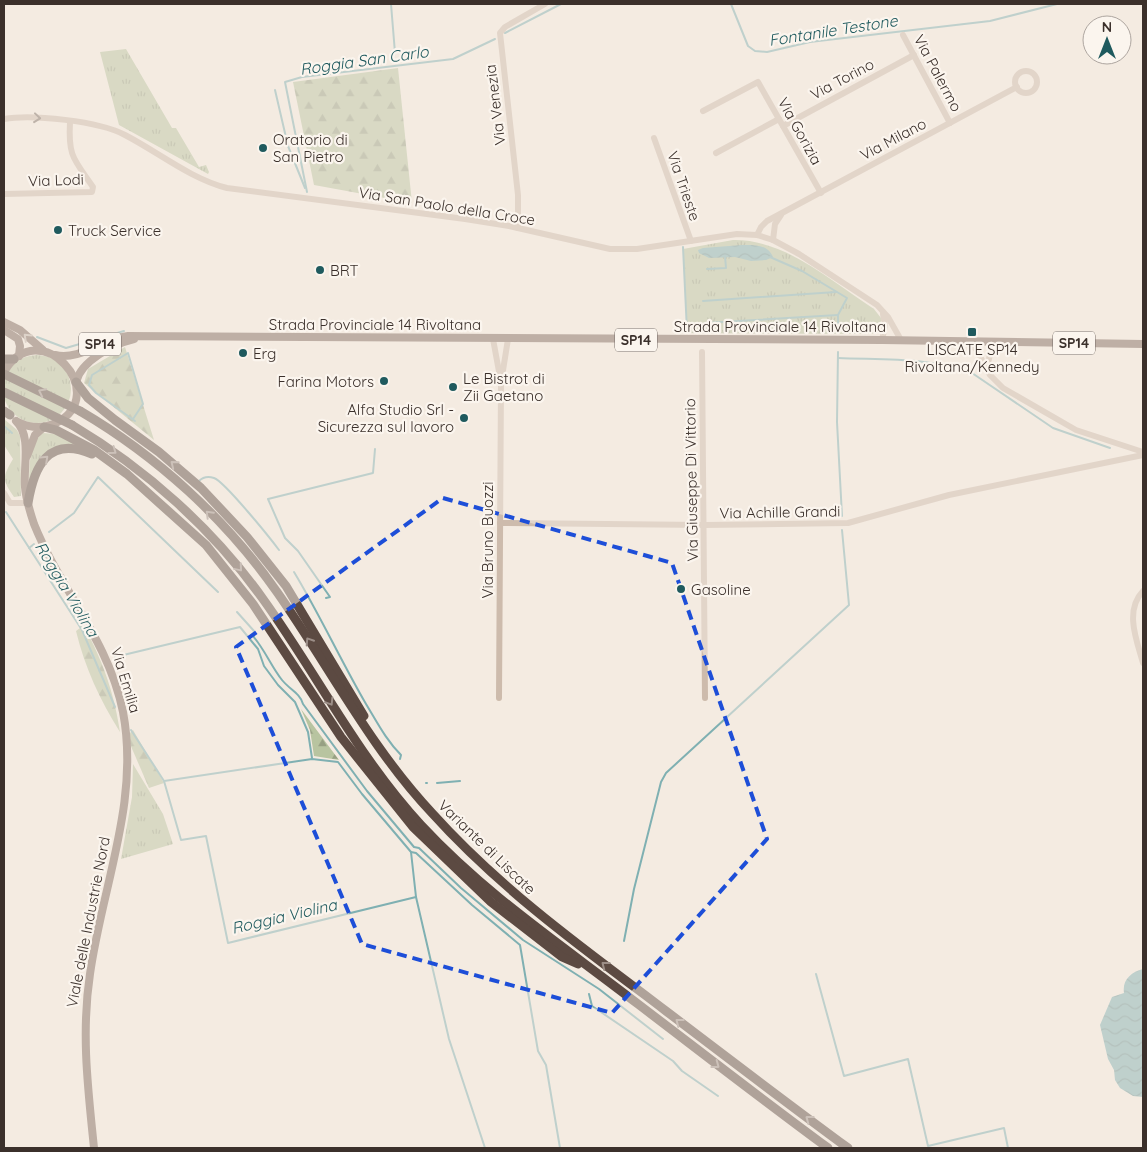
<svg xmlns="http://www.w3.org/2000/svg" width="1147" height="1152" viewBox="0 0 1147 1152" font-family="Quicksand,sans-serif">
<defs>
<pattern id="grass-tufts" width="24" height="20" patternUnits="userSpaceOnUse" patternTransform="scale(1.25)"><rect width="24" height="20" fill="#b8c4a0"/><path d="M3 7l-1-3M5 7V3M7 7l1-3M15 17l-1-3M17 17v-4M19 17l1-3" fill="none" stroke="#97a083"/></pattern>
<pattern id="forest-firs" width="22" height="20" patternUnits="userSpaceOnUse" patternTransform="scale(1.25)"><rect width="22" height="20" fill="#b8c4a0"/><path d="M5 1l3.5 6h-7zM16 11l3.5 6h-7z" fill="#97a083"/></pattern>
<pattern id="water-waves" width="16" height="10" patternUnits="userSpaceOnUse" patternTransform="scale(1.25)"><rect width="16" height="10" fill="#7fb0b2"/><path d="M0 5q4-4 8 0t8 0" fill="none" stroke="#699091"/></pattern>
</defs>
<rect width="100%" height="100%" fill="#f4ebe1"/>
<g fill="url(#grass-tufts)">
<path d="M126,49l46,79h4l23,39 7,-2 3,7 -1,2 -89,-49 -19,-73z"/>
<path d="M733,240c53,-1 99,42 141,69l7,9 1,9 -10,7 -185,-1 -4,-84z"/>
<circle cx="37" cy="389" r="34"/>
<path d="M4,419l13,11 3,6 1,60 -7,1c-12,-18 -12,-19 -1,-38l-9,-14z"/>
<path d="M43,433l13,1 26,13 -9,-1 -37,18 -7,20c1,-19 -1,-39 14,-51z"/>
<path d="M133,764l30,50 10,30 -52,15 11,-62z"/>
</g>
<g fill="url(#forest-firs)">
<path d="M398,68l14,135 -98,-18 -21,-103z"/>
<path d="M125,347l29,93 -70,-57 4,-14z"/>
<path d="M68,600c27,41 45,83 52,132 -20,-32 -35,-64 -44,-101l4,-3z"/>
<path d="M301,709l38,51 -25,-4 -4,-26z"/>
<path d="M133,730l31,53 -15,5 -19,-44v-11z"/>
</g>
<g fill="url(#water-waves)">
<path d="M742,245c12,0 26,-1 31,12l-7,3 -15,1 -16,-4 -26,1 -10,-5 -1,-3 5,-2z"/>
<path d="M1143,969v128l-10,-1 -13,-8 -5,-8 -1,-10 -6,-11 -8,-34 12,-28 12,-4c-2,-13 7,-21 19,-24z"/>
</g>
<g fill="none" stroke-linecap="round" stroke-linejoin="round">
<g stroke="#7fb0b2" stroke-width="2">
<path d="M391,4l4,49"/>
<path d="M731,4l17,42 7,5 12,1 43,-10 180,-21 67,-17"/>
<path d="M505,33l56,-29"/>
<path d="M275,90l13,56 17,42"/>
<path d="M307,192l-22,-110 17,-5 151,-18 42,-20"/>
<path d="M683,247l4,84"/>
<path d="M770,257l32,14 45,27 -9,17v16"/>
<path d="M707,269l19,-1 -1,-12"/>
<path d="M703,301l133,-9"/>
<path d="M705,323l133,-8"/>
<path d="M37,337l29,11 58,-17"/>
<path d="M838,352l-1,70 5,94"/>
<path d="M838,358c45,2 92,-1 134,15l81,55 57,20"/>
<path d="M133,419l10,-15 -15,-51 -36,22 -3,10 7,8 39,28"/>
<path d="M4,426l8,7"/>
<path d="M199,481c4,-4 9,-5 15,-3 11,4 56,60 65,72"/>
<path d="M6,512l76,118 33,77"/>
<path d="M49,532l25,-19 24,-36 120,115"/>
<path d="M29,548l5,-4"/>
<path d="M294,572c26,43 47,89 72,132 11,18 20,36 35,51l-1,4"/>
<path d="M326,598l4,-1 -32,-46 -13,-13 -17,-39 105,-26 2,-24"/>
<path d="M237,612l17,19 -1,5c12,14 18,30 29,44 7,9 18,13 21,24l64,87 47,56 5,1 42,40 62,52 76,49 64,50"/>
<path d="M115,657l125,-30 18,22 6,17 14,19 17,17 13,30 4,26"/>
<path d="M131,730l33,51 17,59 25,-4 22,107 188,-46"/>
<path d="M164,781l148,-22 26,3 24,32 49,58 5,1 56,52 48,40 18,106 8,14 14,83"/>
<path d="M426,783h1"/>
<path d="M437,783l23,-2"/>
<path d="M411,852l5,45 33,142 36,109"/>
<path d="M624,941l10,-52 27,-107 5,-9 183,-168 -7,-75"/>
<path d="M816,974l28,102 64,-17 20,87 76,-18 4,20"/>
<path d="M589,994l3,12 81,55 9,10 36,25"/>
</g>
<g stroke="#cdbbac" stroke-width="6">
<path d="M903,35l47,88"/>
<circle cx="1026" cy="82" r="11"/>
<path d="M703,111l55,-29 63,111"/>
<path d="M4,119c28,-5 95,2 121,16 33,17 66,44 102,53l238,31 44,7 101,23h27l100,-15 20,1 16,5 26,14 78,51 11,12 13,23"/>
<path d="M783,126l131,-71"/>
<path d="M654,138l37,103"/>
<path d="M716,153l63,-34"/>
<path d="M4,194l88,-2 1,-5c-19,-28 -25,-30 -23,-65"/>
<path d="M518,228v-33l-18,-162 5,-6 40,-23"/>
<path d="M757,235l4,-8 6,-6 250,-134"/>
<path d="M773,240l2,-16 6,-9"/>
<path d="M493,339l7,38"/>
<path d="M882,340l3,-14 -2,-12"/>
<path d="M965,341l11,8 14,26 13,13 73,42 67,22"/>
<path d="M702,352l3,346"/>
<path d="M988,371c-1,-13 3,-23 15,-28"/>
<path d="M4,493l6,10h18"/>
<path d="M500,523l205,2 143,-2 101,-28 194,-40"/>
<path d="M1143,591c-19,20 -6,50 0,72"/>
<path d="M499,698l2,-315 7,-44"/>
</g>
<g stroke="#7d675c" stroke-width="8">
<path d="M4,322l16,8 23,20"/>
<path d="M4,330l14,9 2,7 -1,10"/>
<path d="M55,355c24,6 49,-16 73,-19l754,4 261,4"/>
<path d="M4,372c35,-60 109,22 52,51 -13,6 -26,5 -38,-1"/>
<path d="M76,382c5,-21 37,-38 58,-43"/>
<path d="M16,421c16,15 7,46 9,66 1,12 5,25 9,37 26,65 75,117 89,188 17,89 -21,175 -33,262 -9,59 -2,115 4,174"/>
<path d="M27,456l8,-21 9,-8"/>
</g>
<g stroke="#5c4a42" stroke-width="9">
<path d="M4,359h10"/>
<path d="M76,382l12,16 27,22 44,32 42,36 46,49 39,49 78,130"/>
<path d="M4,411l6,4"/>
<path d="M80,411c77,45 146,108 197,181 52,74 93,155 155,221 63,70 138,126 213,182 67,51 135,103 203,153"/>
<path d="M72,425c74,44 141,104 191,174 54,75 95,158 158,226 65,70 142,121 217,179 63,48 126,97 190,144"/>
<path d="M44,427l12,3 38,20 33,24 79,71 47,59 88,133 72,90 78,75 71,55 16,7"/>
<path d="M28,503c6,-36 20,-68 64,-49"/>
</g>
<g stroke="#5c4a42" stroke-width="9">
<path d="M4,374l76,37"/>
<path d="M4,392l68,33"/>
</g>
</g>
<defs><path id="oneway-chevron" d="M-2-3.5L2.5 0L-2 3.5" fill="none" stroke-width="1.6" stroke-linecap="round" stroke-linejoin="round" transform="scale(1.25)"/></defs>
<use stroke="#7d6f65" href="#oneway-chevron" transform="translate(37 118) rotate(6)"/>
<use stroke="#c2b5ac" href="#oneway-chevron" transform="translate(27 337) rotate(-136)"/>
<g stroke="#9c8e87">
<use href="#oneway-chevron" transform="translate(42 392) rotate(-153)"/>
<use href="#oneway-chevron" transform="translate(113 451) rotate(36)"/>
<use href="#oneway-chevron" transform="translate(45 459) rotate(-43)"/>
<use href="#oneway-chevron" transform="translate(174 464) rotate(-141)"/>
<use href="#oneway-chevron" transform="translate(209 514) rotate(-135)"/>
<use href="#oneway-chevron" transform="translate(239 568) rotate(50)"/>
<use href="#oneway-chevron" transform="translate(309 641) rotate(-123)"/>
<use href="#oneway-chevron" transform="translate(330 702) rotate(58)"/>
<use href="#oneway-chevron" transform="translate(605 965) rotate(-142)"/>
<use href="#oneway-chevron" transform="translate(679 1022) rotate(-142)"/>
<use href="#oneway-chevron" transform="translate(716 1065) rotate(37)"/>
<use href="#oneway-chevron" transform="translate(809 1119) rotate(-143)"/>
</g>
<path d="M0 0H1147V1152H0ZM443,498l229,65 95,276 -155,174 -250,-69 -126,-297z" fill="#f4ebe1" fill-opacity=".55" fill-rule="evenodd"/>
<path fill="none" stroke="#1d4ed8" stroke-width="4" stroke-dasharray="10 6" stroke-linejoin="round" d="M443,498l229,65 95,276 -155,174 -250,-69 -126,-297z"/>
<g fill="#1f5a5e" stroke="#fbf5ee" stroke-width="2">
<circle cx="263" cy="148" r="5"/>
<circle cx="58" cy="230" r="5"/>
<circle cx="320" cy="270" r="5"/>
<rect x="967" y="327" width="10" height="10" rx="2.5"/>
<circle cx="243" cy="353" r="5"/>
<circle cx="384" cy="381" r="5"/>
<circle cx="453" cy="387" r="5"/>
<circle cx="464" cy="418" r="5"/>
<circle cx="681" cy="589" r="5"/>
</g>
<g text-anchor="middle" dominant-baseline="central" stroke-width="4.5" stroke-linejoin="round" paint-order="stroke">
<g fill="#fbf5ee" stroke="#756b66" stroke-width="1">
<rect x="615" y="328.5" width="42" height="23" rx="4"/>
<rect x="1053" y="331.5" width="42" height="23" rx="4"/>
<rect x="79" y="332.5" width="42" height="23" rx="4"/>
</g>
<g font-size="14" font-weight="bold" fill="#3b302b">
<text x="636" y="340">SP14</text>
<text x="1074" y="343">SP14</text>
<text x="100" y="344">SP14</text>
</g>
<g font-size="15" fill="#3b302b" stroke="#fbf5ee">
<text transform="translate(938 73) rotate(62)">Via Palermo</text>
<text transform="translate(842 79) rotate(-28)">Via Torino</text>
<text transform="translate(495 105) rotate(-97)">Via Venezia</text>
<text transform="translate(800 131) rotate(61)">Via Gorizia</text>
<text transform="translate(893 139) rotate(-28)">Via Milano</text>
<text transform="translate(56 180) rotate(-2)">Via Lodi</text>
<text transform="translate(684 186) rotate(71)">Via Trieste</text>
<text transform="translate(447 206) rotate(9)">Via San Paolo della Croce</text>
<text x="375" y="324">Strada Provinciale 14 Rivoltana</text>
<text x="780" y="326">Strada Provinciale 14 Rivoltana</text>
<text transform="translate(691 480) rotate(-91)">Via Giuseppe Di Vittorio</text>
<text transform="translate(780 512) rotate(-1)">Via Achille Grandi</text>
<text transform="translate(487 540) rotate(-90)">Via Bruno Buozzi</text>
<text transform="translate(126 680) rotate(73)">Via Emilia</text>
<text transform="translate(487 847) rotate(44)">Variante di Liscate</text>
<text transform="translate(88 922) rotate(-79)">Viale delle Industrie Nord</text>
</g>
<g font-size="15" fill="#3b302b" stroke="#fbf5ee" text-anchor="start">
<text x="273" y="139">Oratorio di<tspan x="273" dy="17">San Pietro</tspan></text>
<text x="68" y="230">Truck Service</text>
<text x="330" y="270">BRT</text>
<text x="972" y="349" text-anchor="middle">LISCATE SP14<tspan x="972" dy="17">Rivoltana/Kennedy</tspan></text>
<text x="253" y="353">Erg</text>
<text x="463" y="378">Le Bistrot di<tspan x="463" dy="17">Zii Gaetano</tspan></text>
<text x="374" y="381" text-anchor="end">Farina Motors</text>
<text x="454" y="409" text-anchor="end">Alfa Studio Srl -<tspan x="454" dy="17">Sicurezza sul lavoro</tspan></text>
<text x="691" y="589">Gasoline</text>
</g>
<g font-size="16" font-style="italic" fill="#1f5a5e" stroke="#fbf5ee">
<text transform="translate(833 30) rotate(-9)">Fontanile Testone</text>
<text transform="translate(364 60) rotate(-8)">Roggia San Carlo</text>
<text transform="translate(67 589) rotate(59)">Roggia Violina</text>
<text transform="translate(284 916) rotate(-13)">Roggia Violina</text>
</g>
</g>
<rect width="1147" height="1152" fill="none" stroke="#3b302b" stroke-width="10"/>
<g transform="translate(1107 40)"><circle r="24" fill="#fbf5ee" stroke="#aea6a0"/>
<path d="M0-4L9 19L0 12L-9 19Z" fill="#1f5a5e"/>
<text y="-8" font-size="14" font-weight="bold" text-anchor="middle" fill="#3b302b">N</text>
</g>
</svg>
